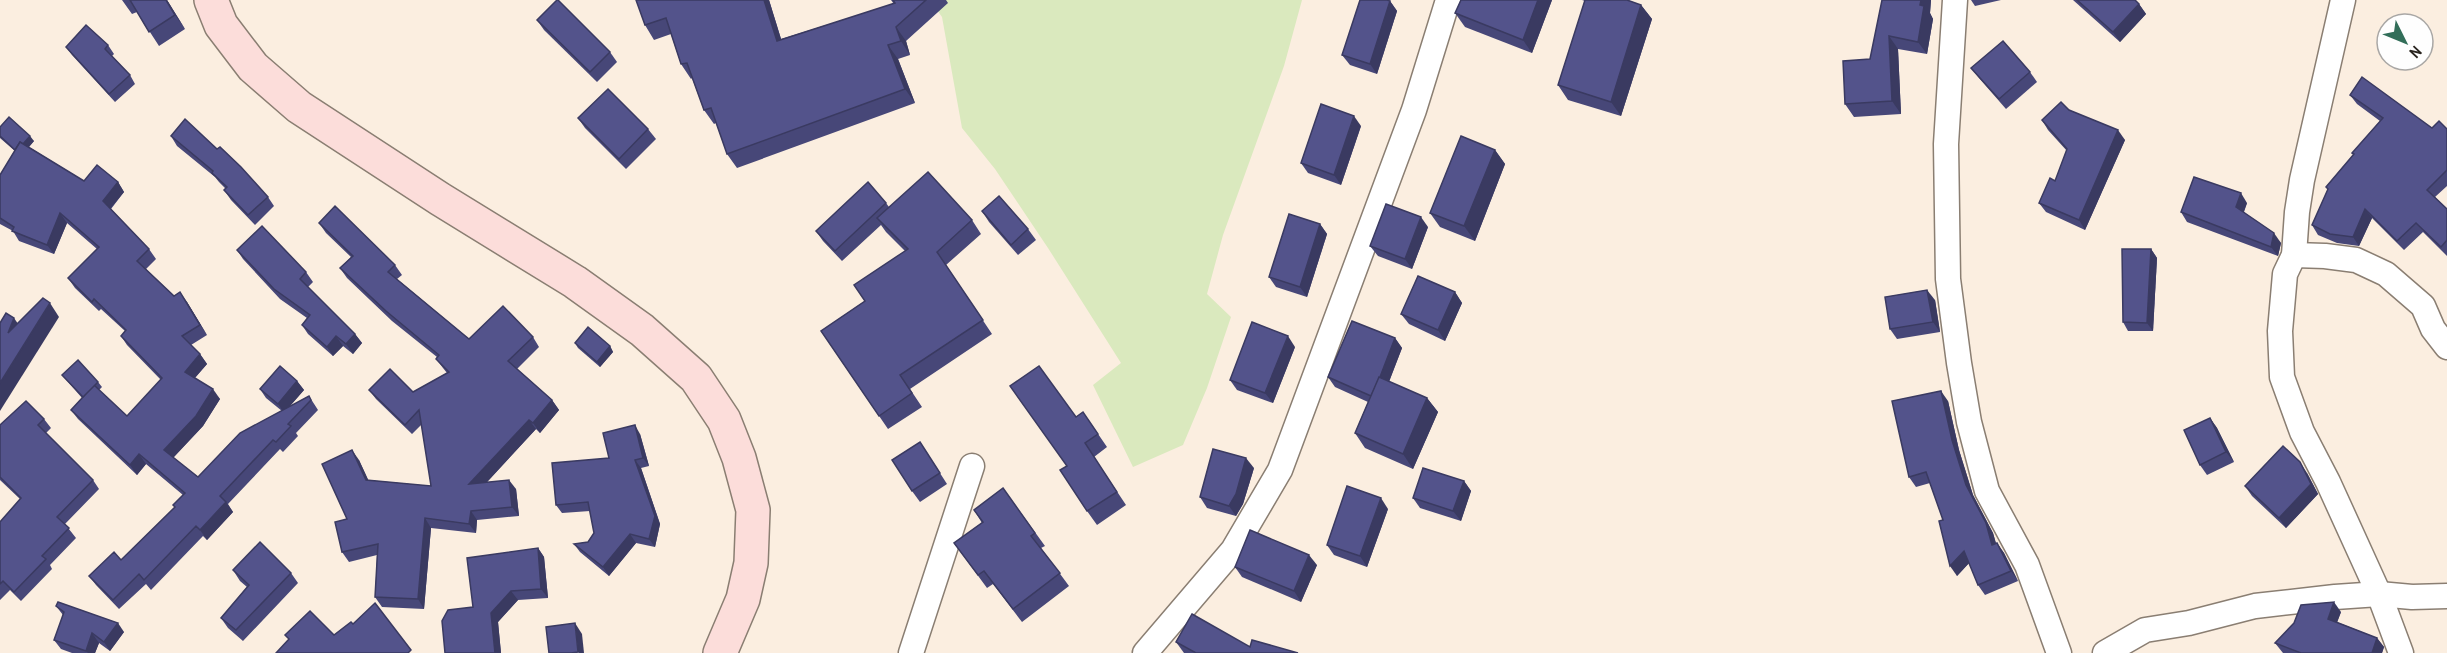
<svg xmlns="http://www.w3.org/2000/svg" width="2447" height="653" viewBox="0 0 2447 653" font-family="'Archivo Narrow',sans-serif">
<rect width="100%" height="100%" fill="#fbeee0"/>
<path fill="#dae9be" d="M930,0h372l-18,66 -61,169 -16,59 24,23 -24,71 -24,57 -50,22 -40,-82 28,-22 -73,-115 -53,-79 -33,-41 -20,-111z"/>
<g fill="none" stroke-linecap="round" stroke-linejoin="round">
<defs>
<g id="street">
<path d="M1955,0l-9,144 2,135 11,84 10,59 18,69 40,74 32,88"/>
<path d="M2343,0l-41,180 -5,32 -3,43 -9,19 -5,57 2,46 20,55 26,50 51,112 22,59"/>
<path d="M2294,255l31,1 31,4 30,14 37,32 10,23 14,18"/>
<path d="M911,653l61,-187"/>
<path d="M1145,653l88,-103 47,-80 134,-360 34,-110"/>
<path d="M2105,653l40,-23 44,-7 66,-17 80,-9 44,-3 33,3 35,-1"/>
</g>
<path id="secondary" d="M211,0l10,25 32,42 46,40 141,92 135,83 67,48 54,48 28,42 15,38 14,52 -2,53 -8,36 -23,54"/>
</defs>
<use href="#street" stroke="#8a7e72" stroke-width="27"/>
<use href="#secondary" stroke="#8a7e72" stroke-width="36"/>
<use href="#street" stroke="#fff" stroke-width="24"/>
<use href="#secondary" stroke="#fcddda" stroke-width="33"/>
</g>
<g fill="#474778">
<path d="M122,0h45l18,29 -26,17 -22,-34 -5,2z"/>
<path d="M636,0h134h-1l12,39 113,-35 -3,-4h55l2,3 -42,38 4,14 -12,4 17,44 -178,65 -10,-14 -11,-31 -2,1 -10,-14 -12,-32 -1,1 -10,-15 -10,-30 -17,6 -9,-15z"/>
<path d="M1552,0l-20,53 -67,-26 -10,-14z"/>
<path d="M1582,0h45l14,5 11,14 -31,97 -53,-16 -10,-15 27,-84z"/>
<path d="M1882,0h49l-1,13 3,6 -6,35 -29,-5 3,65 -47,3 -9,-13 25,-45z"/>
<path d="M1971,0h30l-26,6z"/>
<path d="M2073,0h62l4,4 7,10 -26,28z"/>
<path d="M1390,1l7,10 -20,63 -27,-9 -8,-10z"/>
<path d="M537,20l73,32 7,10 -20,20 -53,-52z"/>
<path d="M108,45l6,9 -2,2 18,19 5,9 -20,18 -43,-47 -6,-8z"/>
<path d="M1971,68l59,4 7,10 -31,27 -27,-31z"/>
<path d="M2350,95l82,33 15,1v57l-12,11 12,12v47l-24,-24 -19,18 -32,-32 -13,28 -22,-3 -19,-8 -6,-10 16,-36 -2,-2 27,-32 -1,-2 28,-32 -23,-17z"/>
<path d="M2069,110l56,30 -40,90 -39,-18 -7,-9 16,-22 12,-30 -19,-21 -6,-10z"/>
<path d="M578,118l70,11 8,10 -30,30 -41,-41z"/>
<path d="M1361,126l-20,59 -33,-12 -7,-10z"/>
<path d="M0,127l34,14 -5,6 55,34 34,1 6,10 -13,17 38,40 7,10 -10,10 28,27 13,6 20,33 -16,10 9,9 7,10 -12,14 25,21 -17,27 -30,32 25,19 84,-66 -16,-13 -6,-9 37,-8 7,9 -15,17 20,-11 9,14 -22,23 2,3 -15,16 -3,-3 -52,55 5,8 -26,28 -4,-4 -52,54 -5,-6 -27,25 -23,-24 -7,-9 32,-16 54,-53 8,-12 -37,-31 -9,11 -59,-56 -7,-9 11,-12 -20,-23 36,7 4,5 -3,3 28,26 34,-36 -34,-35 -6,-9 4,-5 -24,-22 -2,2 -24,-23 -7,-10 29,-29 -30,-26 -13,31 -35,-13 -6,-10 -13,-7v-49l15,-24 -15,-13z"/>
<path d="M171,136l97,61 6,9 -19,19 -24,-25 -7,-10 2,-1 -7,-7 -4,-5 -38,-31z"/>
<path d="M1495,150l10,14 -30,77 -35,-14 -10,-14z"/>
<path d="M886,203l3,4 83,13 9,14 -35,31 46,69 -82,55 12,18 -34,22 -67,-98 44,-30 40,-50 -19,-19 -5,-7 -39,36 -19,-20 -7,-10z"/>
<path d="M2247,203l-3,9 37,31 -3,13 -91,-34 -6,-10z"/>
<path d="M982,211l46,18 8,11 -18,15 -29,-33z"/>
<path d="M319,223l76,42 7,10 -5,4 72,60 64,-2 6,10 -22,22 35,31 7,10 -19,23 -4,-4 -49,53 29,7 3,27 -42,4 -1,13 -45,-5 -7,81 -42,-2 -7,-10 2,-42 -28,7 -7,-10 5,-33 12,-59 9,20 63,6 -9,-62 -10,10 -36,-35 -7,-9 44,2 34,-19 -4,-5 -7,-9 1,-2 -45,-36 -45,-43 -7,-10 11,-11 -25,-24z"/>
<path d="M1320,224l7,10 -20,63 -31,-10 -7,-10z"/>
<path d="M1428,227l-16,42 -34,-13 -8,-10z"/>
<path d="M2151,249l6,9 -4,73h-25l-5,-9z"/>
<path d="M237,250l69,22 7,10 -5,5 47,47 7,9 -9,11 -10,-8 -10,10 -25,-22 -6,-9 5,-7 -27,-19 -37,-40z"/>
<path d="M1455,292l7,11 -17,38 -36,-17 -8,-10z"/>
<path d="M1935,300l5,32 -43,7 -7,-10z"/>
<path d="M1395,338l7,10 -13,34 38,16 11,14 -25,57 -48,-21 -10,-15 13,-31 -33,-15 -7,-10z"/>
<path d="M575,343l35,3 3,6 -13,15 -22,-19z"/>
<path d="M1295,347l-22,56 -36,-13 -7,-10z"/>
<path d="M1948,401l11,49 14,45 20,38 3,10h1l7,10 14,28 -33,14 -7,-10 -9,-22 -12,13 -14,-56 -13,-37 -14,4 -7,-10z"/>
<path d="M1083,412l24,35 -13,10 32,48 -29,20 -10,-14 -20,-45 9,-49z"/>
<path d="M2210,418l7,10 17,34 -27,13 -7,-10z"/>
<path d="M44,419l7,9 -5,5 47,47 6,9 -34,35 11,14 -26,27 2,4 -31,32 -11,-11 -10,10v-78l20,-23 -20,-19v-55z"/>
<path d="M640,434l9,32 -8,2 19,56 -5,23 -19,-4 -27,33 -29,-24 -6,-8 14,-2 6,-9 -4,-22 -28,2 -6,-8 53,-47z"/>
<path d="M920,442l27,42 -27,18 -8,-11z"/>
<path d="M1254,468l-11,36 -7,12 -29,-8 -7,-11z"/>
<path d="M2307,473l11,21 -32,34 -34,-32 -7,-10z"/>
<path d="M1464,481l7,10 -10,30 -41,-13 -7,-10z"/>
<path d="M1003,488l42,58 -4,2 28,38 -47,36 -29,-38 -6,4 -33,-45 28,-20 -8,-13z"/>
<path d="M1388,509l-21,58 -33,-12 -7,-10z"/>
<path d="M538,548l6,9 4,41 -30,2 -20,22 3,31h-56l28,-46z"/>
<path d="M1317,565l-16,37 -59,-25 -7,-10z"/>
<path d="M233,570l58,3 7,10 -55,58 -15,-13 -7,-10 26,-31 -7,-6z"/>
<path d="M56,606l68,26 -14,19 -11,-8 -4,10h-23l-11,-4 -7,-9 9,-25z"/>
<path d="M2341,612l-4,10 40,16 7,9 -2,6h-99l-8,-10z"/>
<path d="M1176,642l74,5 48,6h-114z"/>
</g>
<g fill="#3a3a61">
<path d="M166,0h1l18,29 -10,-14z"/>
<path d="M764,0h5l17,55 -9,-14z"/>
<path d="M1538,0h14l-20,53 -9,-13z"/>
<path d="M1921,0h10l-1,13 3,6 -6,35 -9,-12z"/>
<path d="M1390,1l7,10 -20,63 -7,-10z"/>
<path d="M2139,4l7,10 -26,28 -7,-10z"/>
<path d="M1641,5l11,14 -31,97 -10,-14z"/>
<path d="M896,27l10,14 4,14 -9,-14z"/>
<path d="M1889,36l9,13 3,65 -9,-13z"/>
<path d="M888,45l10,14 17,44 -10,-14z"/>
<path d="M1354,116l7,10 -20,59 -7,-10z"/>
<path d="M2118,130l7,10 -40,90 -6,-10z"/>
<path d="M30,136l4,5 -14,16 -3,-6z"/>
<path d="M1495,150l10,14 -30,77 -11,-15z"/>
<path d="M118,182l6,10 -15,18 -6,-9z"/>
<path d="M2241,193l6,10 -5,13 -6,-9z"/>
<path d="M2365,209l7,9 -13,28 -6,-9z"/>
<path d="M60,213l7,10 -13,31 -7,-9z"/>
<path d="M1421,217l7,10 -16,42 -7,-10z"/>
<path d="M1320,224l7,10 -20,63 -7,-10z"/>
<path d="M2274,233l7,10 -3,13 -7,-9z"/>
<path d="M2151,249l6,9 -4,73 -6,-8z"/>
<path d="M1927,290l8,10 5,32 -7,-10z"/>
<path d="M180,292l7,10 20,33 -7,-10z"/>
<path d="M1455,292l7,11 -17,38 -7,-11z"/>
<path d="M50,303l9,14 -59,94v-28z"/>
<path d="M14,318l9,13 -15,2z"/>
<path d="M355,334l7,9 -9,11 -7,-10z"/>
<path d="M336,336l7,10 -10,10 -6,-9z"/>
<path d="M1288,336l7,11 -22,56 -8,-10z"/>
<path d="M1395,338l7,10 -23,59 -7,-10z"/>
<path d="M610,346l3,6 -13,15 -3,-5z"/>
<path d="M200,354l7,10 -15,17 -7,-9z"/>
<path d="M297,381l7,9 -20,23 -6,-9z"/>
<path d="M213,389l7,10 -17,27 -32,34 -7,-10z"/>
<path d="M1941,391l7,10 11,49 14,45 20,38 6,22 -7,-10 -26,-60 -14,-45z"/>
<path d="M1427,398l11,14 -25,57 -10,-15z"/>
<path d="M552,400l7,10 -19,23 -7,-10z"/>
<path d="M2210,418l7,10 17,34 -8,-10z"/>
<path d="M529,420l7,9 -60,65 -7,-10z"/>
<path d="M635,425l5,9 9,32 -6,-8z"/>
<path d="M352,450l7,10 14,30 -7,-10z"/>
<path d="M139,454l7,10 -9,11 -7,-10z"/>
<path d="M1246,458l8,10 -11,36 -7,12 -7,-10z"/>
<path d="M635,460l6,8 19,56 -5,23 -6,-8z"/>
<path d="M2300,462l7,11 11,21 -32,34 -7,-10z"/>
<path d="M509,480l7,9 3,27 -7,-9z"/>
<path d="M1464,481l7,10 -10,30 -8,-10z"/>
<path d="M1381,498l7,11 -21,58 -7,-11z"/>
<path d="M226,502l7,10 -26,28 -7,-10z"/>
<path d="M471,511l6,9 -1,13 -7,-9z"/>
<path d="M425,518l6,10 -7,81 -6,-10z"/>
<path d="M630,534l6,9 -27,33 -6,-9z"/>
<path d="M1997,543l7,10 14,28 -7,-10z"/>
<path d="M538,548l6,9 4,41 -7,-9z"/>
<path d="M1964,551l7,10 -14,15 -7,-10z"/>
<path d="M1309,555l8,10 -16,37 -7,-11z"/>
<path d="M511,591l7,9 -20,22 3,31h-6l-4,-40z"/>
<path d="M2334,602l7,10 -6,16 -7,-9z"/>
<path d="M118,623l6,9 -14,19 -6,-9z"/>
<path d="M575,623l7,11 2,19h-5l-1,-1z"/>
<path d="M92,633l7,10 -4,10h-7l-2,-2z"/>
<path d="M2377,638l7,9 -2,6h-10z"/>
</g>
<g fill="#53538b" stroke="#3a3a61" stroke-width="1.5">
<path d="M130,0h36l9,15 -26,17z"/>
<path d="M557,0h1l52,52 -20,20 -53,-52z"/>
<path d="M636,0h128l13,41 118,-38 -2,-3h33l-30,27 5,14 -13,4 17,44 -178,65 -16,-46 -7,2 -17,-47 -6,1 -15,-46 -21,7z"/>
<path d="M1360,0h27l3,1 -20,63 -28,-9z"/>
<path d="M1461,0h77l-15,40 -68,-27z"/>
<path d="M1585,0h42l14,5 -30,97 -53,-17z"/>
<path d="M1882,0h39l-1,5 4,1 -6,36 -29,-6 3,65 -47,3 -2,-43 27,-2z"/>
<path d="M2077,0h58l4,4 -26,28z"/>
<path d="M86,25l22,20 -3,4 25,26 -21,19 -43,-47z"/>
<path d="M2003,41l27,31 -31,27 -28,-31z"/>
<path d="M2362,77l70,51 7,-7 8,8v41l-20,20 20,19v31l-6,7 -25,-24 -19,18 -32,-32 -12,28 -23,-3 -18,-9 16,-36 -2,-2 28,-33 -2,-1 31,-35 -33,-23z"/>
<path d="M608,89l40,40 -29,30 -41,-41z"/>
<path d="M2061,102l8,8 49,20 -39,90 -40,-17 11,-25 5,3 12,-32 -25,-29z"/>
<path d="M1321,104l33,12 -20,59 -33,-12z"/>
<path d="M9,117l21,19 -7,8 -3,-2 -5,8 -15,-14v-9z"/>
<path d="M185,119l32,30 3,-2 21,20 27,30 -20,18 -24,-25 3,-3 -15,-14 1,-2 -42,-35z"/>
<path d="M1461,136l34,14 -31,76 -34,-13z"/>
<path d="M20,142l64,39 13,-16 21,17 -15,19 46,48 -12,12 37,35 6,-4 20,33 -18,11 18,18 -15,18 28,17 -17,27 -32,34 34,27 42,-44 69,-37 2,4 -23,24 3,2 -15,16 -3,-2 -53,56 6,6 -26,28 -4,-4 -52,54 -5,-6 -26,26 -24,-24 25,-24 7,8 54,-53 -2,-2 12,-12 -46,-39 -9,11 -59,-55 23,-25 33,31 35,-38 -41,-42 5,-6 -32,-31 -2,3 -24,-24 31,-31 -39,-34 -13,32 -35,-14 2,-4 -14,-9v-43z"/>
<path d="M928,172l44,48 -35,32 46,68 -83,55 12,18 -33,23 -58,-85 44,-30 -11,-16 54,-36 -31,-31z"/>
<path d="M2194,177l47,16 -5,14 38,26 -3,14 -90,-35z"/>
<path d="M868,182l18,21 -51,48 -19,-20z"/>
<path d="M999,196l29,33 -17,16 -29,-34z"/>
<path d="M1386,204l35,13 -16,42 -35,-13z"/>
<path d="M335,206l60,59 -7,7 81,67 34,-33 30,31 -25,24 44,39 -19,23 -4,-3 -60,64 40,-4 3,27 -41,4 -2,13 -44,-6 -7,81 -43,-2 3,-53 -36,8 -7,-30 12,-3 -25,-55 30,-14 14,30 65,6 -12,-76 -14,15 -36,-35 21,-21 23,23 36,-20 -13,-13 3,-4 -53,-44 -46,-43 13,-12 -34,-33z"/>
<path d="M1289,214l31,10 -20,63 -31,-10z"/>
<path d="M262,226l44,46 -6,7 55,55 -9,10 -10,-8 -9,11 -25,-22 8,-10 -36,-26 -37,-39z"/>
<path d="M2122,249h29l-4,74 -24,-1z"/>
<path d="M1418,276l37,16 -17,38 -37,-16z"/>
<path d="M1927,290l6,32 -43,7 -5,-32z"/>
<path d="M43,298l7,5 -50,80v-60l6,-10 8,5 -6,15z"/>
<path d="M1352,321l43,17 -15,39 -9,19 -43,-19z"/>
<path d="M1252,322l36,14 -23,57 -35,-13z"/>
<path d="M588,327l22,19 -13,16 -22,-19z"/>
<path d="M78,360l20,22 -15,15 -21,-22z"/>
<path d="M280,366l17,15 -19,23 -18,-15z"/>
<path d="M1039,366l37,51 7,-5 15,22 -13,9 32,49 -30,19 -27,-41 7,-4 -57,-80z"/>
<path d="M1379,377l48,21 -24,56 -48,-21z"/>
<path d="M1941,391l11,49 14,45 20,38 6,22 5,-2 14,28 -33,14 -14,-34 -14,15 -11,-45 4,-1 -17,-48 -17,5 -17,-76z"/>
<path d="M26,401l18,18 -6,6 55,55 -36,37 12,11 -27,28 4,3 -32,33 -11,-11 -3,3v-62l21,-24 -21,-21v-52z"/>
<path d="M2210,418l16,34 -26,13 -16,-35z"/>
<path d="M635,425l8,33 -8,2 20,56 -6,23 -19,-5 -27,33 -29,-23 14,-2 6,-9 -6,-31 -32,3 -4,-42 57,-5 -6,-25z"/>
<path d="M920,442l20,31 -28,18 -20,-31z"/>
<path d="M2283,446l17,16 11,22 -32,34 -34,-32z"/>
<path d="M1213,449l33,9 -10,36 -7,12 -29,-9z"/>
<path d="M1423,468l41,13 -11,30 -40,-13z"/>
<path d="M1347,486l34,12 -21,58 -33,-11z"/>
<path d="M1003,488l32,45 -4,3 29,37 -47,36 -29,-38 -6,4 -24,-32 29,-21 -9,-12z"/>
<path d="M1250,530l59,25 -15,36 -59,-24z"/>
<path d="M260,542l31,31 -55,57 -15,-12 28,-33 -16,-15z"/>
<path d="M538,548l3,41 -30,2 -20,22 4,40h-50l-3,-32 6,-11 25,-3 -6,-49z"/>
<path d="M58,602l60,21 -14,19 -12,-9 -6,18 -32,-11 10,-28 -8,-6z"/>
<path d="M2334,602l-6,17 49,19 -5,15h-71l-26,-10 19,-20 7,-18z"/>
<path d="M375,603l36,47 -3,3h-132l13,-14 -4,-4 25,-24 24,24 17,-13 2,2z"/>
<path d="M1192,614l58,33 2,-7 46,13h-102l-20,-11z"/>
<path d="M575,623l3,29 -7,1h-22l-3,-26z"/>
</g>
<g transform="translate(2405 42) rotate(133)"><circle r="28" fill="#fefefe" stroke="#a9a7a5" stroke-width="1.5"/>
<path d="M0-4.5L10 22L0 15L-10 22Z" fill="#326e59"/>
<text y="-9" font-size="16" font-weight="bold" text-anchor="middle" fill="#29241f">N</text>
</g>
</svg>
